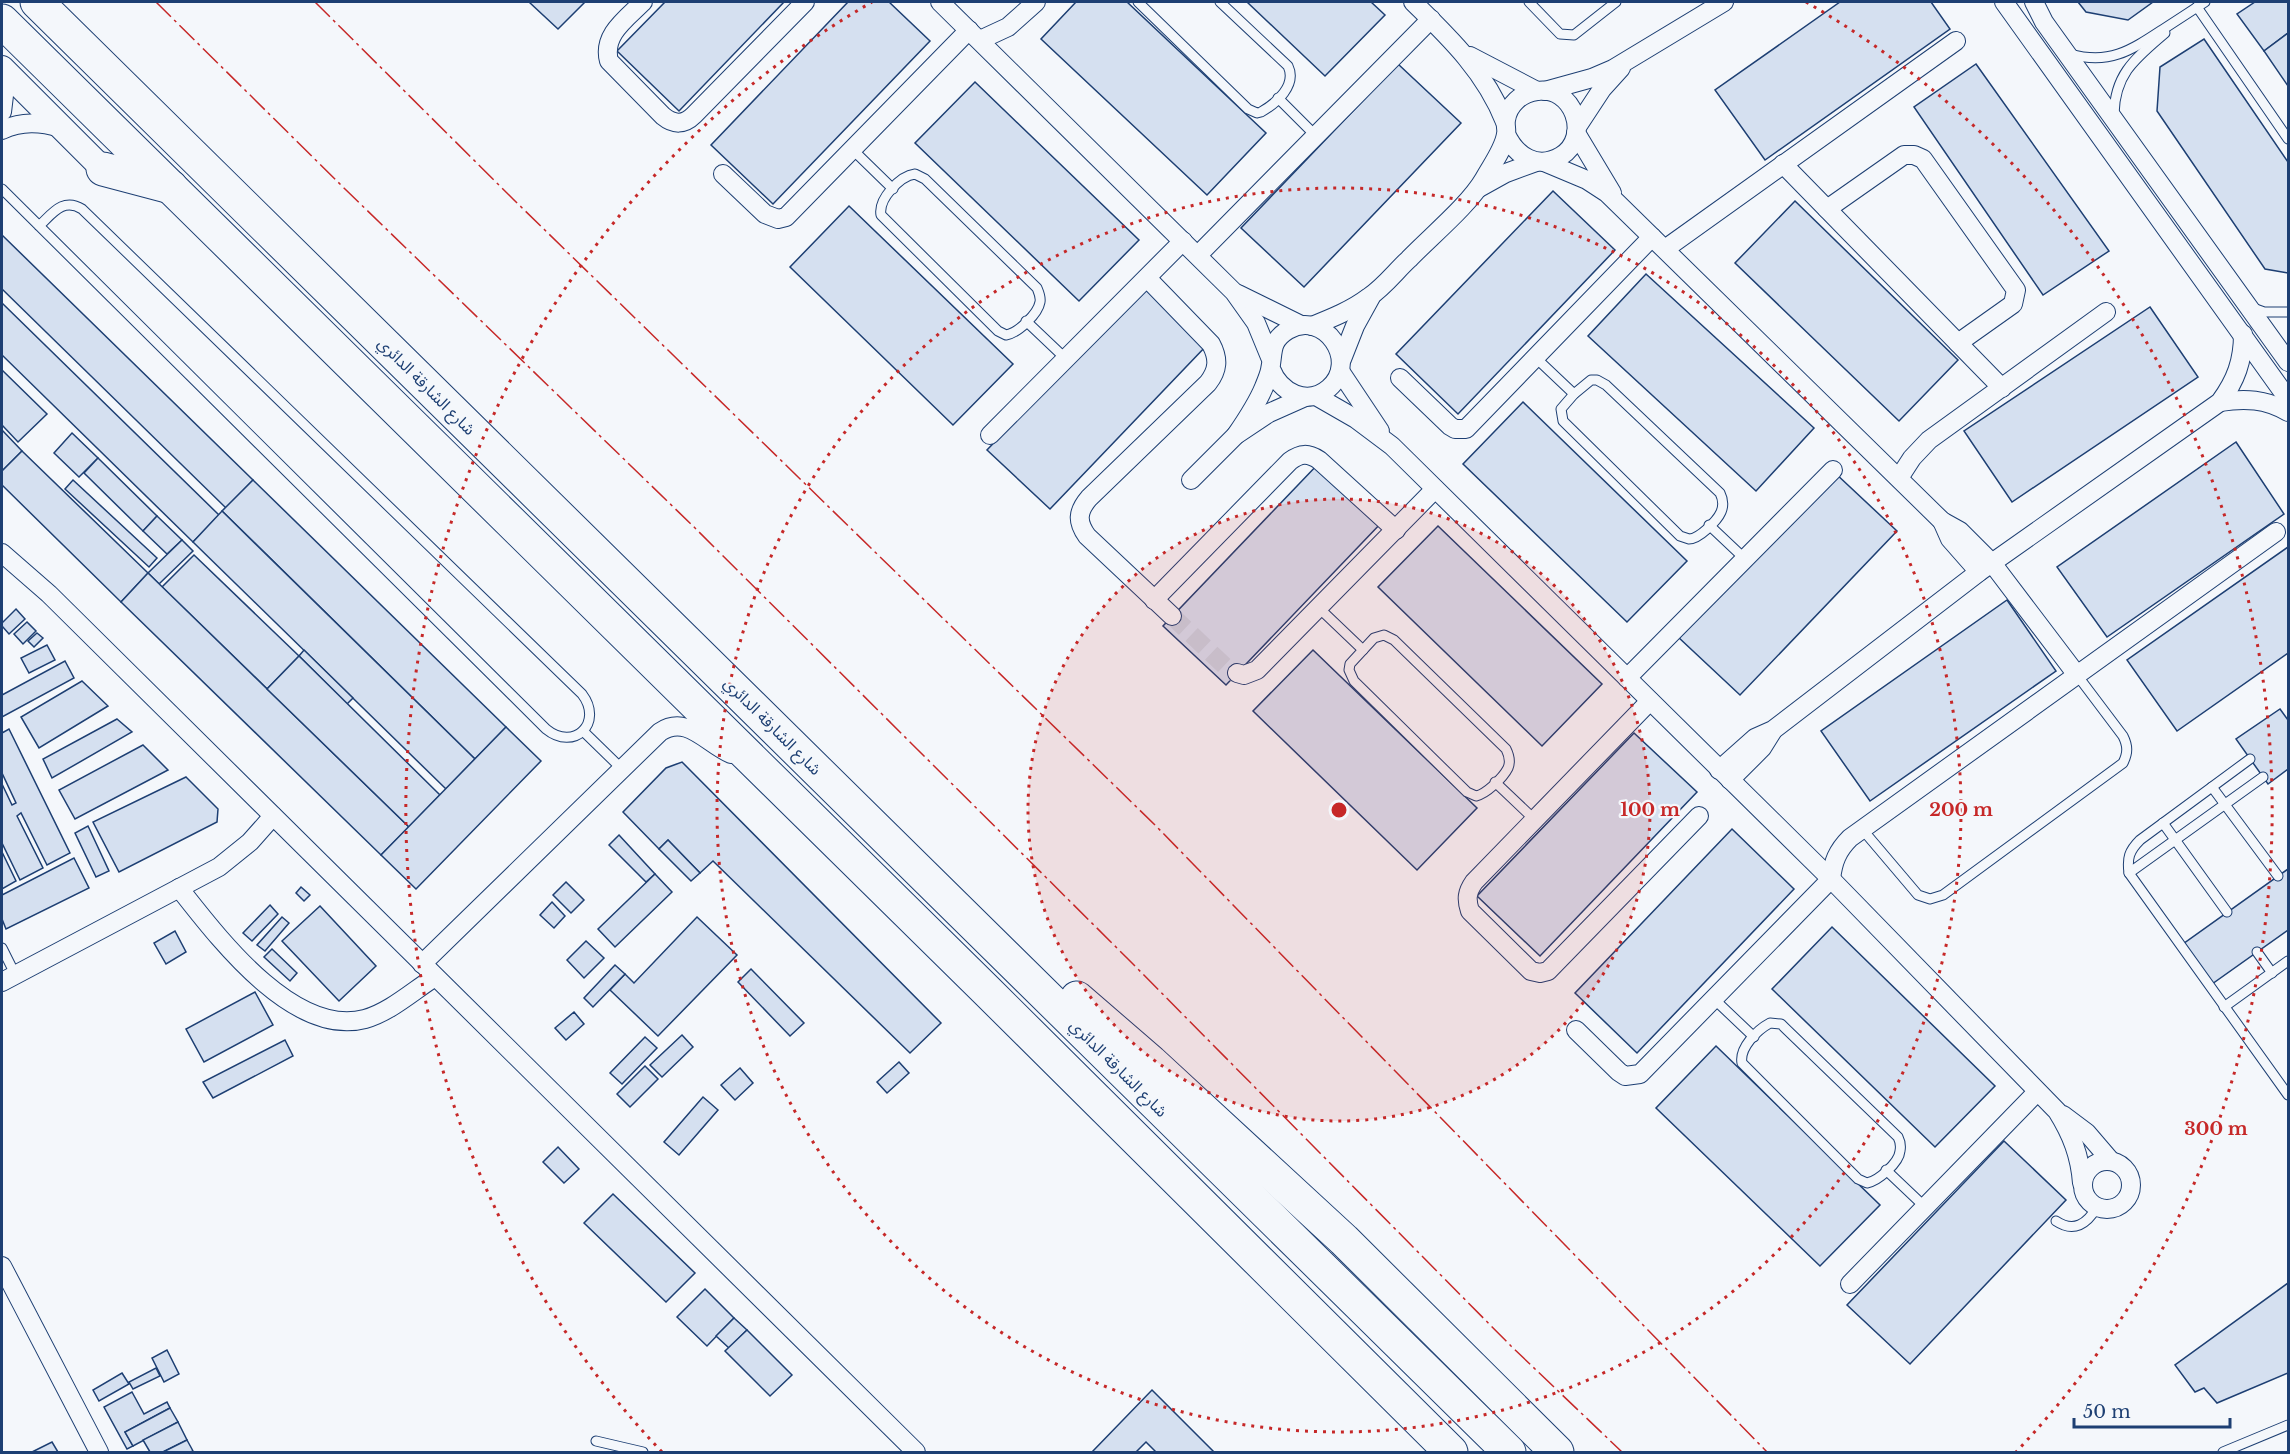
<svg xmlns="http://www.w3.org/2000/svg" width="2290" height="1454" viewBox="0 0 2290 1454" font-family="'Libre Baskerville','Noto Sans Arabic',serif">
<rect width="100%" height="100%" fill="#f4f7fb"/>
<g fill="#d5e0f0" stroke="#1d3f73" stroke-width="1.5">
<path d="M529,2h56l-27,27z"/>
<path d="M665,2h119l-105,109 -62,-60z"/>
<path d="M848,2h41l41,39 -157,163 -62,-59z"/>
<path d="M1076,2h51l139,131 -59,62 -166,-156z"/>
<path d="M1247,2h124l14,13 -60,61z"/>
<path d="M1840,2h91l19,27 -185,131 -50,-70z"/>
<path d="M2078,2h75l-25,18 -42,-8z"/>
<path d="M2255,2h33v31l-24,18 -27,-37z"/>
<path d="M2288,33v53l-24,-35z"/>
<path d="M2204,39l84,123v111l-23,-4 -108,-158 3,-44z"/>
<path d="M1398,64l63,59 -157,164 -63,-59z"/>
<path d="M1976,64l133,187 -66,44 -129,-188z"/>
<path d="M975,82l164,158 -60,61 -164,-158z"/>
<path d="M1553,191l62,59 -157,164 -62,-60z"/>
<path d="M1795,201l163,159 -59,61 -164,-158z"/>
<path d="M849,206l164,158 -60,61 -163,-158z"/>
<path d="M2,235l251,245 -27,28 -224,-219z"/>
<path d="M1646,274l168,154 -58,63 -168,-155z"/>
<path d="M1144,286l63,59 -157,164 -63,-59z"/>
<path d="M2,303l217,212 -26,27 -191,-187z"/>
<path d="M2150,307l48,70 -186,125 -48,-71z"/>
<path d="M2,370l45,44 -29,28 -16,-17z"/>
<path d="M1523,402l164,159 -60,61 -164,-158z"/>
<path d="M2,430l20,21 -20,20z"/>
<path d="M72,433l26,25 -19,19 -25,-24z"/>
<path d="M2236,442l48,72 -177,123 -50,-70z"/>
<path d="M22,451l126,122 -27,29 -119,-117v-14z"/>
<path d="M98,458l59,58 -14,15 -59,-58z"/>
<path d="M1320,462l63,59 -157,164 -63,-59z"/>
<path d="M1834,472l63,59 -157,164 -63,-59z"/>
<path d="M73,480l84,78 -8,9 -84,-78z"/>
<path d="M253,480l253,247 -31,32 -253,-248z"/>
<path d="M222,511l253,248 -29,30 -253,-247z"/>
<path d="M157,516l25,24 -15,14 -24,-23z"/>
<path d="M1438,526l164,158 -60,62 -164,-159z"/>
<path d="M182,540l11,11 -34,33 -11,-11z"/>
<path d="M2288,547v106l-111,78 -50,-71z"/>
<path d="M194,555l105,101 -32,33 -105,-102z"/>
<path d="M148,573l261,254 -28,28 -260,-253z"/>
<path d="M2007,600l49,71 -186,130 -49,-70z"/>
<path d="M16,609l9,10 -16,15 -7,-8v-3z"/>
<path d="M27,622l9,9 -13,13 -9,-10z"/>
<path d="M37,633l6,5 -9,9 -6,-6z"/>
<path d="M47,645l8,15 -26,13 -8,-15z"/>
<path d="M304,650l49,48 -6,6 -48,-48z"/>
<path d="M1313,650l164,158 -60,62 -164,-159z"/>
<path d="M299,656l141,139 -31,32 -142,-138z"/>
<path d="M65,661l9,17 -72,39v-22z"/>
<path d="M82,681l26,25 -69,42 -18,-31z"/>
<path d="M2280,709l8,11v49l-20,15 -32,-45z"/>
<path d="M117,719l15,13 -80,46 -9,-19z"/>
<path d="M506,727l35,34 -125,128 -35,-34z"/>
<path d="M9,729l61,124 -23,12 -26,-52 -4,3 26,52 -23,12 -18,-37v-59l10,21 4,-2 -14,-30v-40z"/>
<path d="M1634,733l63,59 -157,164 -63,-60z"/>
<path d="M143,745l25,25 -93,49 -16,-29z"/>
<path d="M682,762l259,261 -31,30 -197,-192 -13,12 -32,-33 -9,9 -36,-37 43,-44z"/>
<path d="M186,777l32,32 -1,13 -98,50 -26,-50z"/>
<path d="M88,826l21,45 -13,6 -21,-44z"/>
<path d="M1732,829l62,60 -157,164 -62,-60z"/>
<path d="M619,835l36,39 -9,8 -37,-37z"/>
<path d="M668,840l32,33 -9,8 -32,-32z"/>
<path d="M2,852l14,29 -14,8z"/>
<path d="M74,858l15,30 -83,41 -4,-10v-24z"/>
<path d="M2288,869v61l-76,54 -29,-40z"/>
<path d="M655,874l17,18 -57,55 -17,-18z"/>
<path d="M566,882l18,18 -13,13 -18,-18z"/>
<path d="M301,887l9,8 -6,6 -8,-8z"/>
<path d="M552,902l13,14 -11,12 -14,-13z"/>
<path d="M270,905l8,9 -26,27 -9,-8z"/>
<path d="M320,906l56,60 -37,35 -57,-60z"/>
<path d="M282,917l7,6 -24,28 -8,-6z"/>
<path d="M697,917l40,38 -79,81 -48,-46 15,-16 9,9z"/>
<path d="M1832,927l163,159 -60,61 -163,-158z"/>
<path d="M175,931l11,21 -20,12 -12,-21z"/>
<path d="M586,941l18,17 -20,20 -17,-18z"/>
<path d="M272,949l25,24 -7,8 -26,-24z"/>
<path d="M615,965l10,9 -32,33 -9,-9z"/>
<path d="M751,969l53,54 -14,13 -52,-54z"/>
<path d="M255,992l18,33 -69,37 -18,-33z"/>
<path d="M574,1012l10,12 -18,16 -11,-12z"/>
<path d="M682,1035l11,12 -31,30 -12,-12z"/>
<path d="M645,1037l12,11 -35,36 -12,-11z"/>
<path d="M285,1040l8,16 -80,42 -10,-16z"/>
<path d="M1716,1046l164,159 -60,61 -164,-158z"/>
<path d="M899,1062l10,11 -22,20 -10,-11z"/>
<path d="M645,1066l13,13 -28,28 -13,-13z"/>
<path d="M740,1068l13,15 -18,17 -14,-15z"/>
<path d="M703,1097l15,13 -39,45 -15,-13z"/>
<path d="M2004,1141l62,59 -156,164 -63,-59z"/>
<path d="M558,1147l21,22 -15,14 -21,-21z"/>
<path d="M613,1194l82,79 -29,29 -82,-79z"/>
<path d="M2288,1283v90l-71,30 -13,-15 -9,4 -20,-27z"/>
<path d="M705,1289l29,29 -27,28 -30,-29z"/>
<path d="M734,1318l13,12 -18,18 -13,-12z"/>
<path d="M747,1330l45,45 -22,21 -45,-45z"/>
<path d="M167,1350l12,24 -15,8 -12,-24z"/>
<path d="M156,1368l4,8 -27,13 -4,-7z"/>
<path d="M122,1373l7,11 -30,17 -6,-11z"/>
<path d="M1152,1390l62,62h-58l-10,-10 -10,10h-44z"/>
<path d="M132,1392l12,22 23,-12 3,6 -45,24 8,14 -6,3 -23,-42z"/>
<path d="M170,1408l8,14 -45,24 -8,-14z"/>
<path d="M178,1422l9,18 -24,12h-13l-7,-12z"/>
<path d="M187,1440l6,11 -3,1h-27z"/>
<path d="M52,1442l6,10h-26z"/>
</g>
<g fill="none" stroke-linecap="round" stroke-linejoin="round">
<path stroke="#c9d2e0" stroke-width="18" stroke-dasharray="18 9" stroke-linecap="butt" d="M1172,616l58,55 7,2"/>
<defs>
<g id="service">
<path d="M1138,2l110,107 9,4 4,-1c16,-9 36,-27 27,-46l-68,-64"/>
<path d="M1529,2l31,32 14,1 42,-33"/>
<path d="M2197,7l91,132"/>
<path d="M2070,54c39,11 60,-3 92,-24 14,-9 29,-19 43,-28"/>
<path d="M1278,98l38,38"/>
<path d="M2114,114c1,-41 22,-56 51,-81"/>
<path d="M852,149l41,40"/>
<path d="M915,174l10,5 112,109c2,5 4,9 3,14 -2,12 -22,31 -34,33l-8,-4 -117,-116c-3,-16 19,-39 34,-41z"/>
<path d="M2,189l544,540c28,23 58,-6 36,-35l-500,-485c-19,-12 -30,5 -43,17"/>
<path d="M2253,308l11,4h24"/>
<path d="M1026,321l40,38"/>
<path d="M1536,358l38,36"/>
<path d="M1591,380h6l9,5 114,108c3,6 4,12 1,19 -4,9 -22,27 -32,27l-9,-3 -117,-115 -2,-12 13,-15z"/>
<path d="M1709,525l36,34"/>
<path d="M1319,608l44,42"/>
<path d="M1384,635l10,5 112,109c3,6 5,12 2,19 -5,10 -22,26 -32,28l-9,-4 -113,-111 -5,-11 1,-6 24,-26z"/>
<path d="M583,731l39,38"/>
<path d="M2250,759l-110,81c-11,11 -13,18 -11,33l159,222"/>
<path d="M1495,782l40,38"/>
<path d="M2212,787l66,89"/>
<path d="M2163,823l64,89"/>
<path d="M1862,829l56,66 12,4 13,-4 180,-132c5,-10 5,-17 0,-27l-46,-61"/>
<path d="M2129,873l134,-96"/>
<path d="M2,948l13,26"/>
<path d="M2257,952l15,21"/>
<path d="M1714,999l40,38"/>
<path d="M2224,1007l64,-46"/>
<path d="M1770,1023l11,1 4,4 113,109c2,4 3,9 2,14 -1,12 -22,30 -33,32l-9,-4 -116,-116c-3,-15 15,-33 28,-40z"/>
<path d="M1886,1170l39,37"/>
<path d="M2056,1221c18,12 31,3 41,-14"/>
<path d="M596,1441l47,11"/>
<path d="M2223,1452l65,-27"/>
</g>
<g id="minor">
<path d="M643,2c-17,17 -41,33 -34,59l54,55c11,9 21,9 31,-1l111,-113"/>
<path d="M940,2l294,290 22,31 14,34"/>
<path d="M1413,2c37,36 73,71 92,120"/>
<path d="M2004,2l284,397"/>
<path d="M2034,2l10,20 244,340"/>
<path d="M980,40l28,-13 28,-25"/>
<path d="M1470,56l67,35"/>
<path d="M1545,91l47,-13 21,-9 111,-67"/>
<path d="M2,112l3,-25 -1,-16"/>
<path d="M1577,127l25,-38 19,-21"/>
<path d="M2,130c20,-9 38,-8 59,-2"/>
<path d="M1576,133l36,60"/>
<path d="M1544,162l43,18 20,13 335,328 18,10 32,32 85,112"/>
<path d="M1783,164l219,224"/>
<path d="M723,174l42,40 13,5 8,-2 183,-187"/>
<path d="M1479,188l27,-15 30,-11"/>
<path d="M1827,209l77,-54h10l9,4 93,131 -3,14 -55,39"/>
<path d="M1665,249l291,-208"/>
<path d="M1198,255l233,-236"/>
<path d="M1147,278l64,66c8,15 7,26 -3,39l-119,115c-12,14 -12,24 -2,38l85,80"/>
<path d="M1238,294l63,31"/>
<path d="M1312,326c20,-8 40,-16 57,-29 15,-10 27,-26 40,-38 21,-22 60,-54 75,-80 7,-13 20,-30 22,-45 1,-4 -1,-9 0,-14 2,-15 15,-27 31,-29 36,-6 55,46 24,65 -24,14 -45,0 -55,-22"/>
<path d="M1342,359l13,-33 16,-29"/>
<path d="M1340,371l40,60"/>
<path d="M1400,378l50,48 5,3h11l186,-192"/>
<path d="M1316,396l40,23 36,27 439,433 226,232c15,24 23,45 25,72"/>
<path d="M2220,402c25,-4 46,-3 68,10"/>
<path d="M990,435l193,-194"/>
<path d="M1236,435c11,-16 21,-31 28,-48 2,-5 5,-12 6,-17 4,-18 -1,-28 18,-40 36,-21 72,31 41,58 -22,19 -49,4 -58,-19"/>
<path d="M1899,478l13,-20 17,-18 177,-128"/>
<path d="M1191,480l45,-45 33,-22 36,-16"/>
<path d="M1942,521l8,18 29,33"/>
<path d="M2,553l47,41 867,858"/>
<path d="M1154,600l136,-139c11,-8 18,-8 29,-1l77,70"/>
<path d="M1237,673l7,2 13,-5 178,-181"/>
<path d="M1627,678l206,-208"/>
<path d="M1650,701l-176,181c-7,10 -8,17 -4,29l61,60 9,2 8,-2 151,-155"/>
<path d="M1719,770l36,-32 18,-8 206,-158 241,-170c16,-22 23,-41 23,-68"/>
<path d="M1730,780l32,-32 10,-16"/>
<path d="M179,888c38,48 114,150 186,131 25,-7 48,-28 70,-42"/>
<path d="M422,964l238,-232c27,-18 47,12 71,22"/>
<path d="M2,982l217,-115 31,-25 23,-26"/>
<path d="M1576,1030l43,42 6,4 15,-2 191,-195c2,-17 6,-28 19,-41l426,-306"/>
<path d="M2063,1115l24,18 24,28"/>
<circle cx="2107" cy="1185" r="24"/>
<path d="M2,1266l97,186"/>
<path d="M1850,1284l187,-192"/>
</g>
<path id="tertiary" d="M2,68l101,101"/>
<g id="motorway">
<path d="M37,2l1472,1450"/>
<path d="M2,21l986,971 463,460"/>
<path d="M103,169l68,18"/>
<path d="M1077,998l74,64 193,178 213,212"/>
</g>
</defs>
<use href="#service" stroke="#1d3f73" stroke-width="11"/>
<use href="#minor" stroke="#1d3f73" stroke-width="20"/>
<use href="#tertiary" stroke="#1d3f73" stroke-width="26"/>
<use href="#motorway" stroke="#1d3f73" stroke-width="35"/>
<use href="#service" stroke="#f4f7fb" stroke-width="9"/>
<use href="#minor" stroke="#f4f7fb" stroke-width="18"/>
<use href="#tertiary" stroke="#f4f7fb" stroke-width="24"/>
<use href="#motorway" stroke="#f4f7fb" stroke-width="33"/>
<g stroke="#c62828" stroke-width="1.5" stroke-dasharray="21 4.5 3 4.5" stroke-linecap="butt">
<path d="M156,2l189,187 348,337 435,433 383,387 111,106"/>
<path d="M315,2l198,197 642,626 612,627"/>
</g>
</g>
<circle cx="1339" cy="810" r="311" fill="#c62828" fill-opacity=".12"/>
<g fill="none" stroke="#c62828" stroke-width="3" stroke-dasharray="3 6">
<circle cx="1339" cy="810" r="311"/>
<circle cx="1339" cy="810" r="622"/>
<path d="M662 1452A933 933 0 0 1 872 2M1806 2A933 933 0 0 1 2016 1452"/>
</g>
<g text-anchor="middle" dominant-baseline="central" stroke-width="4.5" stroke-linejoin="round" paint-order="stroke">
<g font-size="16" fill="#1d3f73" stroke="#f4f7fb">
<text transform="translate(427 386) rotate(45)">شارع الشارقة الدائري</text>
<text transform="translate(773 726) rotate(45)">شارع الشارقة الدائري</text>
<text transform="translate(1119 1068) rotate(45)">شارع الشارقة الدائري</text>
</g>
</g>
<circle cx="1339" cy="810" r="9" fill="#c62828" stroke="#f4f7fb" stroke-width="3"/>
<g font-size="18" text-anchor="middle" font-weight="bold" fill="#c62828" stroke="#f4f7fb" stroke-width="4.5" stroke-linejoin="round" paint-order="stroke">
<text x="1650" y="816">100 m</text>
<text x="1961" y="816">200 m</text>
<text x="2216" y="1135">300 m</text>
</g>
<rect width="2290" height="1454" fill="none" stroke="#1d3f73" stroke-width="6"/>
<path d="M2074 1418v9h156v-9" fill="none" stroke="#1d3f73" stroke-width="3"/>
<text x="2083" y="1418" font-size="18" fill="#1d3f73" stroke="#f4f7fb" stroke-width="4.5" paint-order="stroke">50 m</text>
</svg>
